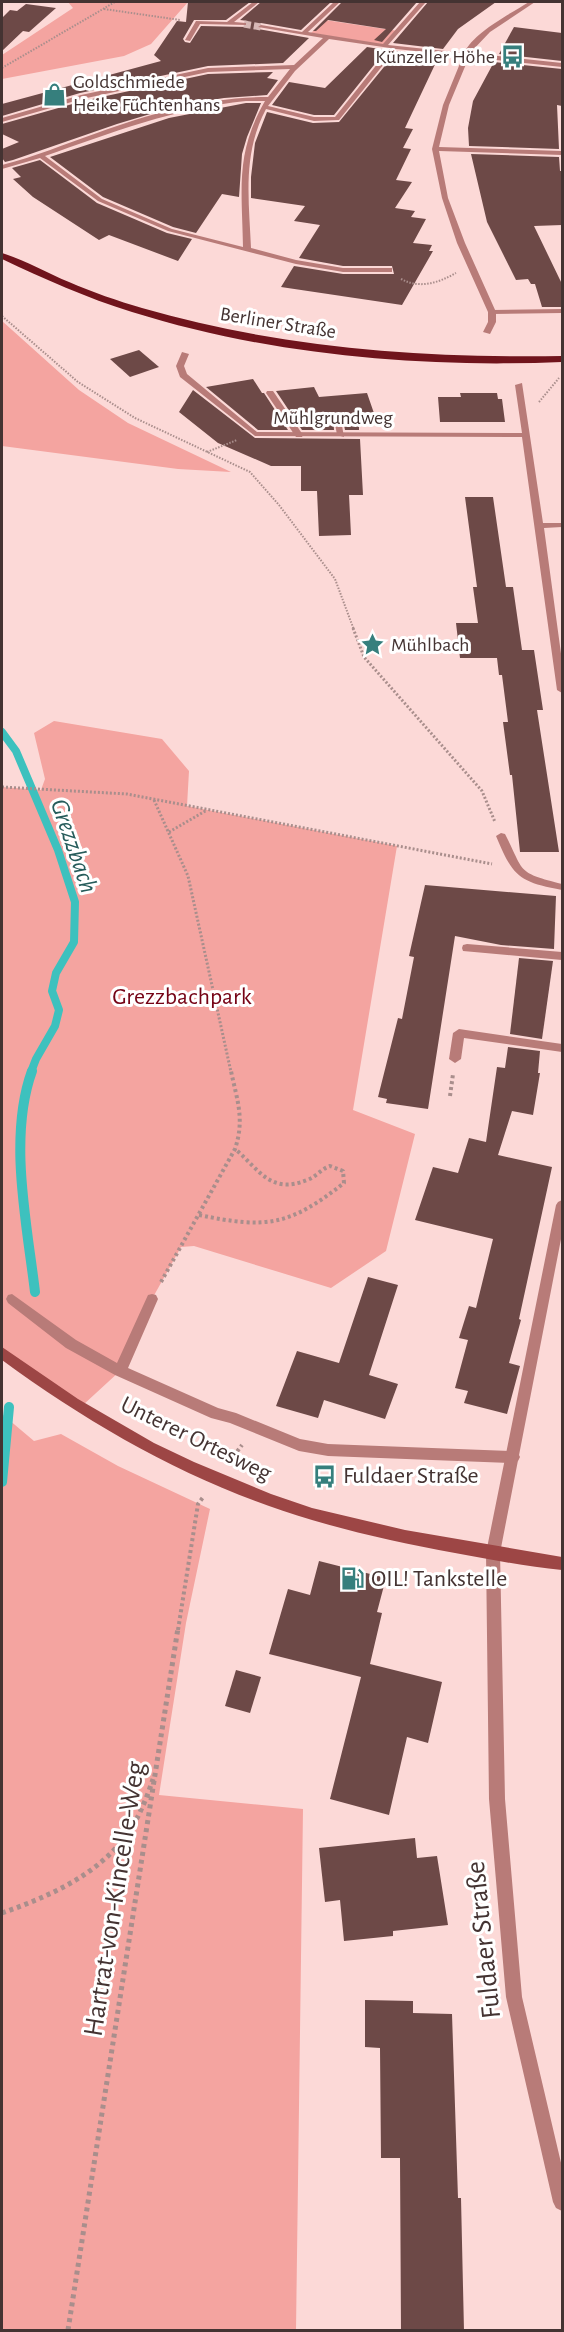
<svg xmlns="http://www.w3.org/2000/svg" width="564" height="2332" viewBox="0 0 564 2332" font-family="'Alegreya Sans',sans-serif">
<rect width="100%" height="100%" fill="#fcd9d7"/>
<g fill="#f4a4a0">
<path d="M68,2h120l-37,42 -27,12 -122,23v-24l71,-47z"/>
<path d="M325,20l73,11 -13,14 -74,-12z"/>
<path d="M2,321l77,69 49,33 103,49 -53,-3 -176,-23z"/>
<path d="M54,721l108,18 27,32 -2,35 210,40 -44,264 62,24 -29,117 -55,37 -137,-42 -13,1 -29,52 -32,72 -37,34 -58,-35 -23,-17v-566l39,3 4,-11 -11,-46z"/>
<path d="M2,1414l32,27 27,-7 57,32 92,43 -24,114 -27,172 144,14 -7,521h-294z"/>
</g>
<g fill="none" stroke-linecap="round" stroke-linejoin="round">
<path stroke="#3dc1be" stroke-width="8" d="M2,732l14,19 42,99 17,52 -1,40 -18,31 -4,18 7,19 -4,16 -19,33 -5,13"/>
<g stroke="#3dc1be" stroke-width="10">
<path d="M32,1071c-24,66 -5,153 3,221"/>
<path d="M2,1482l7,-75"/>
</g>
</g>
<g fill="#6d4947">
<path d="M188,2h62l-24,18h-32l-11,19 2,3 5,1 11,-17 47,1v-6l-8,-1 21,-18h70l-30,28 -40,-7 -4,2 1,4 51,9 -26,25 -75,3 -128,27 -78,23v-12l159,-43 -7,-6 23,-34 9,1z"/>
<path d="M342,2h75l-35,40 -8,-2 12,-11 -58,-9 -12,11h-3z"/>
<path d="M428,2h68l-38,27 -15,20 -50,-6z"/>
<path d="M26,4l30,4 -27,24 -6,-1 -21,20v-33l8,-8 7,1z"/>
<path d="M514,27l48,6v28l-63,-7z"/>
<path d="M367,47l19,3 -52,65h-20l-42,-10 17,-23 36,6z"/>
<path d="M397,51l42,5 -34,72 8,1 -10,19 8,1 -15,31 16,2 -17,26 20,3 -4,6 15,2 -13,24 19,2 -3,6h4l-31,54 -121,-18 13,-21 49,8h51l-2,-8h-49l-44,-8 21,-33 -26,-4 11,-15 -54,-8v-21l4,-34 12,-31 46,11 26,-1z"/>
<path d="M494,62l68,7v37l-5,-1 2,44 -90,-3 -1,-18 5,-27z"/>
<path d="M273,72l-6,6 11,2 -11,15 -43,3 -44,7 -63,19 -104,36 -8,2 -3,-4v-9l17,-7 -17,-8v-10l81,-23 125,-27z"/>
<path d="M246,103h15l-14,34 -5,17 -3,43 -17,-3 -26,39 -23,-6 -70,-30 -53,-40 119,-39z"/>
<path d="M471,154l88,3 1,14h2v54l-28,1 28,58v23h-20l-7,-23h-4l-3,-5 -12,1 -29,-58z"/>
<path d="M40,160l57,43 70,30 25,6 -14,22 -69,-26 -10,5 -66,-43 -20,-18 8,-2 -9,-9z"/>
<path d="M139,350l20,17 -29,10 -20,-18z"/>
<path d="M253,379l9,14h2l24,37h-30l-52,-43z"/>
<path d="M314,387l5,10 48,-4 9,26 -17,2v9h-14l-2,-10 -10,-4 1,14h-32l-26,-39z"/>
<path d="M193,390l62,48 105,1 3,56h-14l2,40 -32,1 -2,-45h-16v-25h-30l-53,-23 -39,-31z"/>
<path d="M460,393h37l1,6h4l3,23h-65l-2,-25h23z"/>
<path d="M465,497h28l13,90h7l9,63h12l9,60h-6l22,142h-39l-8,-77h-2l-7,-53h5l-6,-47h-3l-2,-17h-37l-4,-35h22l-5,-36h4z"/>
<path d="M425,885l131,11 -2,53 -53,-4 -46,-9 -27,173 -42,-6 1,-4 -9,-2 20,-79 4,1 12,-62 -5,-1z"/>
<path d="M519,958l34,3 -11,78 -32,-5z"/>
<path d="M508,1047l32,4 -2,22h2l-7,42 -21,-4 -14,44 54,12 -33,152 2,1 -12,43 11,3 -13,48 -43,-11 4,-12 -13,-3 13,-48 -9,-2 10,-32 7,2 17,-69 -78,-19 18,-53 25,6 11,-35 17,4 11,-75 8,1z"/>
<path d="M368,1277l30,8 -29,90 29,9 -13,35 -61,-19 -6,18 -42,-12 21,-55 42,12z"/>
<path d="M319,1561l67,17 -9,34 5,1 -12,51 72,18 -14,61 -21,-6 -18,78 -59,-16 31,-122 -92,-23 19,-65 22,6z"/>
<path d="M236,1670l25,7 -11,36 -25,-7z"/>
<path d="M415,1838l2,20 20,-2 11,69 -55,6v5l-49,5 -4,-41 -15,2 -6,-54z"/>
<path d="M365,2000l48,1v12l39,1 6,184h3l3,133h-63l-1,-173h-19l-1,-110 -15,-1z"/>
</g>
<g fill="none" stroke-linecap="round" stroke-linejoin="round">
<path stroke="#d7b8b6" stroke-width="7" stroke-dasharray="7 3" stroke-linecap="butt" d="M244,24l17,3"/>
<g stroke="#a98e8c" stroke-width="2" stroke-dasharray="1.5 1.5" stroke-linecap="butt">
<path d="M104,9l76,11"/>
<path d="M2,68l113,-66"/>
<path d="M401,279c19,10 37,4 55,-6"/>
<path d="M2,316l76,66 57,36 115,54 29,33 56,74 19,51"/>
<path d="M539,402l20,-24"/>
<path d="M207,452l30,-12"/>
</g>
<g stroke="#a98e8c" stroke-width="3" stroke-dasharray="2 2" stroke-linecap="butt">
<path d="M353,628l11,29 118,134 13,31"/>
<path d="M2,787l125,7 365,70"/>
<path d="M154,800l34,76 43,196"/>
<path d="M169,832l38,-22"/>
</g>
<g stroke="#a98e8c" stroke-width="4" stroke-dasharray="3 3" stroke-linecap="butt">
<path d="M450,1096l3,-22"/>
<path d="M199,1215c68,14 90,11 145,-32l-1,-12 -13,-5c-9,3 -14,11 -23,14 -37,15 -48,-11 -72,-31"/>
<path d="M161,1282l74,-133c10,-30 2,-49 -4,-78"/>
<path d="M230,1461l12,-16"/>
<path d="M178,1630l20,-126 6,-8"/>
</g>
<g stroke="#a98e8c" stroke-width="5" stroke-dasharray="4 4" stroke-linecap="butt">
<path d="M2,1913c48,-17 99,-39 128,-83 10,-15 17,-33 23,-51"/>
<path d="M68,2330l110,-702"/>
</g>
<g fill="#b87b78" fill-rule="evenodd">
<path d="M562,309v4l-70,1 -4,-2 4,-2z"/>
<path d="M267,391h6l30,44 -1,2h-6l-30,-44z"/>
<path d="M334,418l7,2 3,17 -7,-2z"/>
<path d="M501,833l4,1c20,39 11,38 57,50v6c-43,-8 -49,-13 -66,-54z"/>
<path d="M467,944l95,8v8l-99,-9 -1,-3 1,-3z"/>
<path d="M459,1029l103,15v8l-98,-14 -3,21 -6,4 -6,-4 4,-26z"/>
<path d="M12,1294l64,46 41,23 31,-68 4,-1 4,1 2,4 -30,69 90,40 18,5 64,26 28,5 185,7 5,2 2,4 -2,4 -5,2 -185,-7 -29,-5 -69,-28 -19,-5 -96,-43 -49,-27 -58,-45 -2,-4 2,-4z"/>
</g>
<g fill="#b87b78" fill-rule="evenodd">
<path d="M253,2h6l-25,20 12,1v2l-46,-1 -10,17 -5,-1 11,-19 31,1z"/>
<path d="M334,2h6l-32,30 75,12 37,-42h6l-38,43 76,8c10,-21 46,-39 65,-51h6l-45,30 -20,21 92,10v4l-93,-10 -20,48 -10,42 123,4v4l-123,-4 9,47 17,45 31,69v10l-6,12 -7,-2 5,-10v-10l-31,-69 -15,-45 -10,-49 11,-44 20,-49 -67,-7 -57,71 -25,1 -48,-12c-24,45 -17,91 -15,139l45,12 47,8h49v4h-49l-47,-8 -128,-33 -70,-30 -58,-43 -38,11v-4c32,-8 63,-21 95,-32 55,-20 112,-36 171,-36l22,-28 -82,3 -126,27 -80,23v-4l79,-23 127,-27 86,-3 29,-27 -65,-11 3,-2 41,7zM329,39l61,9 -55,69h-21l-46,-11 27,-35zM246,101h19c-30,52 -23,88 -22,146l-71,-18 -70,-30 -57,-43c66,-23 130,-48 201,-55z"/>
<path d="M182,352l7,2 -5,12 3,8 70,58 265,1 -7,-48 7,-2 21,140h19v4l-18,1 18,133v32l-5,-3 -35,-253 -267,-1 -75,-59 -4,-11z"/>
<path d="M562,1200v34l-62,319 5,246 17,198 40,170v44l-6,-3 -3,-6 -47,-205 -17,-198 -3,-246 70,-348 2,-3z"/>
</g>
<path fill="#9d4645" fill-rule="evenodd" d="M2,1347l76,52 76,44 40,19 77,32 41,14 93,22 157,27v13c-35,-3 -72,-11 -107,-17 -48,-9 -96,-19 -143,-33 -113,-33 -216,-91 -310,-160z"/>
<path fill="#70141c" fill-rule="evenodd" d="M2,253c23,7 45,20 67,29 23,10 49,19 73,26 138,40 277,50 420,48v6c-143,6 -292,-7 -430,-50 -45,-14 -88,-33 -130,-53z"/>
</g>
<defs>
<symbol id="bus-bare" viewBox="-9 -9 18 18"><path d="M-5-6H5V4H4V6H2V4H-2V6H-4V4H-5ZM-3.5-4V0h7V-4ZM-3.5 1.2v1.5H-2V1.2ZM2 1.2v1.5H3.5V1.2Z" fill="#367f7d" stroke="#fff" stroke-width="2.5" paint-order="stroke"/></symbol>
<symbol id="shop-bare" viewBox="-9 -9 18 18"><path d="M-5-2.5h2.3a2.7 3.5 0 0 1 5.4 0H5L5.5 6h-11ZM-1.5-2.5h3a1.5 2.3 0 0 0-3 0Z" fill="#367f7d" stroke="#fff" stroke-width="2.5" paint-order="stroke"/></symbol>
<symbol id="sight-bare" viewBox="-9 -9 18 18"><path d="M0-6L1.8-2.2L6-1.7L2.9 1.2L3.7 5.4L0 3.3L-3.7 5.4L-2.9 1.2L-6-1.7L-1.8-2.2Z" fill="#367f7d" stroke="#fff" stroke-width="2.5" paint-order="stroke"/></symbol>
<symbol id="fuel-bare" viewBox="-9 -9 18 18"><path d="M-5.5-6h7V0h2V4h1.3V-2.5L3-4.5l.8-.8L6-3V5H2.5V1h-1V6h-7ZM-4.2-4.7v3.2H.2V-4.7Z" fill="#367f7d" stroke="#fff" stroke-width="2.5" paint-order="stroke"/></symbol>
</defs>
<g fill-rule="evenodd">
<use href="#bus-bare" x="496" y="40" width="33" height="33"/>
<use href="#shop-bare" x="38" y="78" width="33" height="33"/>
<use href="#sight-bare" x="356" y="628" width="33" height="33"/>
<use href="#bus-bare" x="308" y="1460" width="33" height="33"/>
<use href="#fuel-bare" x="336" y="1562" width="33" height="33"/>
</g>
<g text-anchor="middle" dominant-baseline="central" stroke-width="6" stroke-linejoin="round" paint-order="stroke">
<g font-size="20" fill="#443332" stroke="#fff" text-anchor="start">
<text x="495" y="57" text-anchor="end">Künzeller Höhe</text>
<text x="73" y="82">Goldschmiede<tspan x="73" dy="23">Heike Füchtenhans</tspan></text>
<text x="391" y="645">Mühlbach</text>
</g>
<g font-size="20" fill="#443332" stroke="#fff">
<text transform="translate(278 323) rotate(9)">Berliner Straße</text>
<text x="333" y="418">Mühlgrundweg</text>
</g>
<g font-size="24" fill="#750315" stroke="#fff">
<text x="182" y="997">Grezzbachpark</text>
</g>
<g font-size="24" fill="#443332" stroke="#fff">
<text transform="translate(196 1439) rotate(26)">Unterer Ortesweg</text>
</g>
<g font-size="24" fill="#443332" stroke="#fff" text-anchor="start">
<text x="343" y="1476">Fuldaer Straße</text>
<text x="371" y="1579">OIL! Tankstelle</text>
</g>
<g font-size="26" font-style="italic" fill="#265c5b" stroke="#fff">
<text transform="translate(74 846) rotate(71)">Grezzbach</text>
</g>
<g font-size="28" fill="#443332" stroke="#fff">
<text transform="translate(115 1899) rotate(-81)">Hartrat-von-Kincelle-Weg</text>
<text transform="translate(484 1940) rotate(-96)">Fuldaer Straße</text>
</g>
</g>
<rect width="564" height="2332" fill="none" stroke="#443332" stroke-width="6"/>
</svg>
